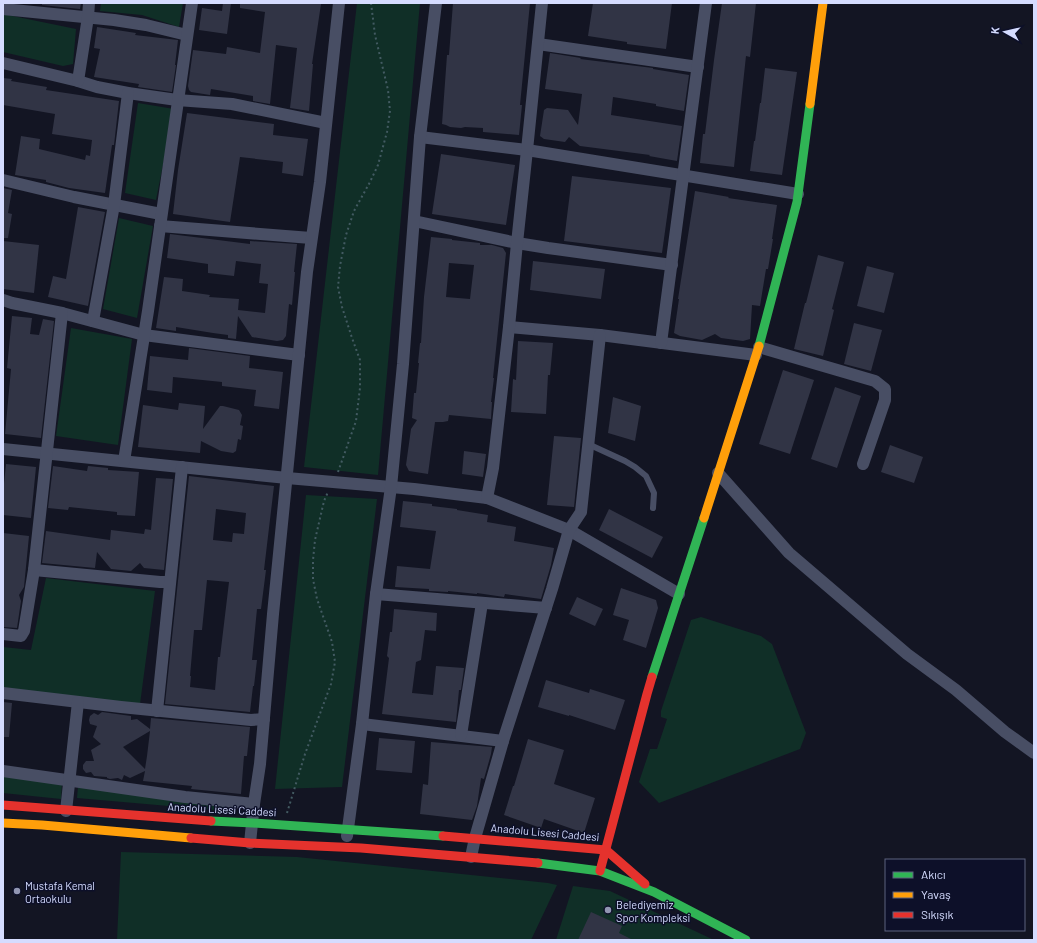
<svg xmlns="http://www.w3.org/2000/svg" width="1037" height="943" viewBox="0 0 1037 943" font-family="Barlow,sans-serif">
<rect width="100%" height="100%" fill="#131523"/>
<g fill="#102f27">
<path d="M101,3h82l-4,24 -37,-12 -42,-4z"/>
<path d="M357,3h63l-42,472 -74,-8z"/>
<path d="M3,14l73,15 -3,35 -10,2 -60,-14z"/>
<path d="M138,103l36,6 -18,91 -31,-7z"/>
<path d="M119,218l34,8 -16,92 -34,-9z"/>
<path d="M71,328l61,11 -14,106 -62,-9z"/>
<path d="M306,495l71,4 -35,288 -67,2z"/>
<path d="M46,578l109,13 -15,113 -137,-16v-41l28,3z"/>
<path d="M701,617l60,19 11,8 34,89 -6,16 -141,54 -20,-21 11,-33h7l10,-30 -6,-2v-6l30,-91z"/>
<path d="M3,775l59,8 -1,16 -58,-6z"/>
<path d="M78,787l148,19v5l-149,-13z"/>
<path d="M121,852l176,5 251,26 9,2 -26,55h-414z"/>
<path d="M573,886l37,5 104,49h-158z"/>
</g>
<g fill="#313445" fill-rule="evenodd">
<path d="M42,3h39l-1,6 -38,-4z"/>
<path d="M223,3h8l-4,31 -28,-4 3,-22 20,3z"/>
<path d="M240,3l81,1 -9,60h1l-4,47 -19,-3 7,-60 -21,-3 -6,59 -17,-3v-5l-42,-7 -1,6 -19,-3 -2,-2 -1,-4 5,-36 33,4 1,-7 33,6 5,-41 -25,-4z"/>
<path d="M453,3h77l-10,102h2l-3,30 -36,-3v-4l-18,-1 -4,1 -11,-1 -4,-2 -4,-1 5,-69h2z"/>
<path d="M593,3h79l-6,46 -39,-5v-2l-39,-6z"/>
<path d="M722,3h34l-6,54 -4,-1 -12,111 -34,-4 3,-29h2l9,-74z"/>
<path d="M97,27l39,6 -1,2 43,5 -3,25h1l-4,27 -34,-5 1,-3 -45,-7 6,-28 -6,-1z"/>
<path d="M550,53l31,5 -1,1 73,9v1l36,6 -5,36 -28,-5v-2l-43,-7 -2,18 71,11 -5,35 -28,-5 1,-1 -70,-9 -11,-9 -4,5 -21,-3 -4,-3 4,-26 3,-2 21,2 10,15 4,-31 -37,-5z"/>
<path d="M765,68l32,4 -15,103 -32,-4 4,-30h1l5,-38h1z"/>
<path d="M3,78l9,1 -1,2 36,6 -1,3 73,11 -5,44h-2l-7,48 -36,-5 -23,-6v-2l-31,-5 6,-39 19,3 -1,10 46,11 1,-5 4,1 2,-16 -40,-6 3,-20 -52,-9z"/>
<path d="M187,113l87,11 -1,11 35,4 -5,37 -21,-3 1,-11 -43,-5 -10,65 -57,-8 5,-44z"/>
<path d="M441,154l74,11 -9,60 -74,-11z"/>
<path d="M572,176l99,12 -9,65 -98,-12z"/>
<path d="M3,188l9,2 -4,23 4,1 -4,24h-5z"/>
<path d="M695,191l34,6 -1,1 49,7 -5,34h1l-5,30h-2l-6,37 -8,-1 -2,34 -7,2 -22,-3 -6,-4 -13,6 -22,-4 -6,-3 5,-34h-1z"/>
<path d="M78,207l27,5 -17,94 -40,-9 5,-21 13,3z"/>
<path d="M170,234l80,10v-3l47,3 -3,28h1l-3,33 -3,-1 -3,32 -3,4 -6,1 -25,-4 -14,-21 -2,23 -8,-1v-3l-15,-2 -37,-6v4l-20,-3 8,-51 19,2 -1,12 28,4 -1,2 30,2 -1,11 27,3 3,-29 -9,-1 2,-19 -25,-3 -2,15 -26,-3v-9l-41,-6z"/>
<path d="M431,237l21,2v1l28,3v2h12l11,3 3,5 -13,125h1l-3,24h1l-1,17 -42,-4 -1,6 -5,1h-8l-7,52 -19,-3 -3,-6 5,-36 6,-9 -5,-2 2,-25h2l3,-30h-1l2,-20h1l3,-46zM449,263l25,2 -4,34 -24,-2z"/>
<path d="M3,241l36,4 -5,48 -31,-4z"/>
<path d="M818,255l26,7 -12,47 2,1 -11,46 -29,-7 11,-46h1z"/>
<path d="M533,261l72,8 -4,30 -71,-9z"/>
<path d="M867,266l27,7 -10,40 -27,-7z"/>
<path d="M12,316l20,2 -2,16 9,1 4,-16 11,2 -13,117 -36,-4 6,-65 -4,-1z"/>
<path d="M854,323l28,7 -11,41 -27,-7z"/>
<path d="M518,341l35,2 -3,32h-2l-2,39 -35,-2 2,-33 3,1z"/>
<path d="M189,348l61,8 -1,12 34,4 -4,37 -25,-3 2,-16 -34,-4v-4l-49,-5 -1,16 -25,-3 3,-34 38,4z"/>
<path d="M783,370l31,10 -24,74 -31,-10z"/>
<path d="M835,387l26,9 -24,72 -26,-9z"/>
<path d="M613,397l28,9 -6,35 -27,-8z"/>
<path d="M179,403l26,3 -2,23 17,-23h3l16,4 3,5 -2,10 3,1 -2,14 -3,-1 -2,12 -3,2 -12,-2 -20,-10 -1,12 -62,-6 5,-42 35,5z"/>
<path d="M554,436l27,2 -7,69 -27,-2z"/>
<path d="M890,445l33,12 -9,26 -33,-11z"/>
<path d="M464,451l22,3 -3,23 -21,-3z"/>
<path d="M6,464l30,3 -5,51 -28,-3v-22z"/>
<path d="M53,466l34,5 1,-5 20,2v2l31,2 -4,44 -18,-1v-3l-48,-5 -1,3 -20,-2z"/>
<path d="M189,476l85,10 -10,84h2l-5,39h-4l-5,51h5l-3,26h-1l-3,26 -85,-8zM216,509l30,4 -2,21 -11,-1 -1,9 -19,-2zM207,580l22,2 -9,75h-2l-3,33 -25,-3 1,-11h-1l4,-46h8z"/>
<path d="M156,478l17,1 -9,91 -20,-2 -4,-5 -9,8 -20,-2 -14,-17 -2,16 -53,-5 4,-32 64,9 1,-10 33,4 1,-5 6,1z"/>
<path d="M403,501l29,3v2l25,3v1l31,5 -1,7 29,5 -2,14 40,7 -3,17 -10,34 -36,-5 -1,3 -27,-4v1l-29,-3v1l-19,-1v-2l-34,-2 2,-21 33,3 6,-38 -36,-4z"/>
<path d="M609,509l54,28 -11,21 -53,-28z"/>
<path d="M3,533l26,3 -5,51 -5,8 2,6 -4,27 -14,-1z"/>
<path d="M621,588l35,12 2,8 -12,40 -23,-8 6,-20 -16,-5z"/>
<path d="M577,597l26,12 -8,17 -26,-12z"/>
<path d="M394,609l43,4 -1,18 -11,-1 -4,30 -5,2 -4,31 21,2 3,-29 28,2 -3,22h-2l-3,32 -74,-8 7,-56 -2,-2 3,-24h2z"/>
<path d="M546,680l43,13 1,-4 35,11 -10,30 -46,-15v1l-31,-9z"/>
<path d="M3,702l9,1 -3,34h-6z"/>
<path d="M102,712l29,4v4l6,-1 13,10 1,-11 99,9 -3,29h-3l-3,38 -50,-5 1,-3 -49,-5 2,-10 -15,7 -6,-3 -2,5 -4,-2 -8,1 -3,-1v-1l-13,-1 -3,-4 -5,1 -3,-4v-4l3,-4h8l-3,-11 10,-6 -8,-7 4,-11 -7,-2 -1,-4 1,-4 4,-3 4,2zM150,731l-3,25 -2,13 -22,-22z"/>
<path d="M379,738l36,3 -3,32 -36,-3z"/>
<path d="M528,739l36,11 -10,34 41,14 -11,35 -40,-14 -3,9 -37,-13 9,-29h1z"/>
<path d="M431,742l61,5 -1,7 -7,25 -3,-1 -4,28 -5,14 -52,-6 3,-30 5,1z"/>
<path d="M591,912l31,14 -3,7 14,7h-55z"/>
</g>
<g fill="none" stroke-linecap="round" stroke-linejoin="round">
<g stroke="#435b62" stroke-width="2" stroke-dasharray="2 3" stroke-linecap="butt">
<path d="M338,472l18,-51 4,-33v-28l-8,-22 -10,-31 -4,-20 2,-21 6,-31 8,-24 16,-29 8,-17 9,-33 3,-21 -2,-21 -13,-55 -4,-32"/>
<path d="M287,813l18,-59 26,-70 4,-22 -3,-20 -15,-43 -4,-20v-19l2,-20 9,-39 4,-9"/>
</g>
<path stroke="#484e64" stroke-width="6" d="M588,444l37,17 10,6 11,9 8,17 -1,15"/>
<g stroke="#484e64" stroke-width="12">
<path d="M3,9l111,11 32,5 41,10"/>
<path d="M538,44l160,23"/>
<path d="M3,63l75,18 19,6 31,6 49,7 55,4 94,19"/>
<path d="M78,81l10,-64 1,-14"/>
<path d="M420,137l107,13 271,44"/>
<path d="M3,180l71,17 87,17"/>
<path d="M414,221l103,22 31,5 124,17"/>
<path d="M160,226l151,12"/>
<path d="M3,300l9,3 50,10 82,22 155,20"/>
<path d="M93,321l21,-116 14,-112"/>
<path d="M509,327l91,8 156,20"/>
<path d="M661,343l45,-340"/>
<path d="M759,347l116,34 10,8v11l-22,64"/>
<path d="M3,449l284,29 127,11 73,9 82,32 110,64"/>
<path d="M124,461l24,-150 44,-308"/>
<path d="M718,473l71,80 118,101 49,36 49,42 29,21"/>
<path d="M487,498l6,-30 16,-141 8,-84 10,-93 15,-147"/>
<path d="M34,570l126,12h10"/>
<path d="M376,594l170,14"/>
<path d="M3,634l18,2 3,-5 10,-61 28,-257"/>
<path d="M3,693l118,14 130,13 13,-1"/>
<path d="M157,711l25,-244"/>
<path d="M362,724l141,17"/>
<path d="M461,735l21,-132"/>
<path d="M3,771l182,26 69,7"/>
<path d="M66,811l12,-109"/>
<path d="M347,836l15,-112 14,-130 15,-107 12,-123 17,-227 16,-134"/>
<path d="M250,843l4,-39 6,-40 13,-150 34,-342 13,-90 19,-179"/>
<path d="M471,857l4,-19 28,-97 49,-152 17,-59 12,-18 19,-177"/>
</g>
<g stroke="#30b455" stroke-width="9">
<path d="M759,346l38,-144 13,-98"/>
<path d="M652,677l52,-159"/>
<path d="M211,821l42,2 190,13"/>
<path d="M538,863l62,8 54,21 92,48"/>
</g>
<g stroke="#ff9f0a" stroke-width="9">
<path d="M810,104l13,-101"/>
<path d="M704,518l55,-172"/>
<path d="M3,823l39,2 149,13"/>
</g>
<g stroke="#e5322d" stroke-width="9">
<path d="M3,805l208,16"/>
<path d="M443,836l163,14 39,34"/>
<path d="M191,838l59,5 111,5 177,15"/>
<path d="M600,871l47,-177 5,-17"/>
</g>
</g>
<g fill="#9196b2" stroke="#0d1029" stroke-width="1.5">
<circle cx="17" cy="891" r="4"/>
<circle cx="608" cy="910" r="4"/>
</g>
<g text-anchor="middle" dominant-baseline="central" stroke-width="3" stroke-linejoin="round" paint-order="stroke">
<g font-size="11" fill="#d5dcff" stroke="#0d1029">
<text transform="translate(222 809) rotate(3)">Anadolu Lisesi Caddesi</text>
<text transform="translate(545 832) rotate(5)">Anadolu Lisesi Caddesi</text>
</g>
<g font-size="11" fill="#d5dcff" stroke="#0d1029" text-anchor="start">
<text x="25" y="885">Mustafa Kemal<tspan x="25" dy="13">Ortaokulu</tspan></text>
<text x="616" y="904">Belediyemiz<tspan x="616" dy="13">Spor Kompleksi</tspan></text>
</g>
</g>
<rect width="1037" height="943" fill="none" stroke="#d5dcff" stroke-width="8"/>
<rect x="885" y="859" width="140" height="72" fill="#0d1029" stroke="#5d627f"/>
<rect x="893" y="872" width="20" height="6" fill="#30b455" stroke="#5d627f"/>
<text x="921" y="879" font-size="12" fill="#d5dcff">Akıcı</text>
<rect x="893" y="892" width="20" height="6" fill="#ff9f0a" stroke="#5d627f"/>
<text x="921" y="899" font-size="12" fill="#d5dcff">Yavaş</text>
<rect x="893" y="912" width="20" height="6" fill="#e5322d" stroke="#5d627f"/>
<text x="921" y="919" font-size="12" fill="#d5dcff">Sıkışık</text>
<g transform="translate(1005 32) rotate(278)" stroke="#0d1029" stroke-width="3" paint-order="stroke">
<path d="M0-3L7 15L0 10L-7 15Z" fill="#d5dcff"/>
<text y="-6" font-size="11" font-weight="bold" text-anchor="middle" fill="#d5dcff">K</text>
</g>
</svg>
